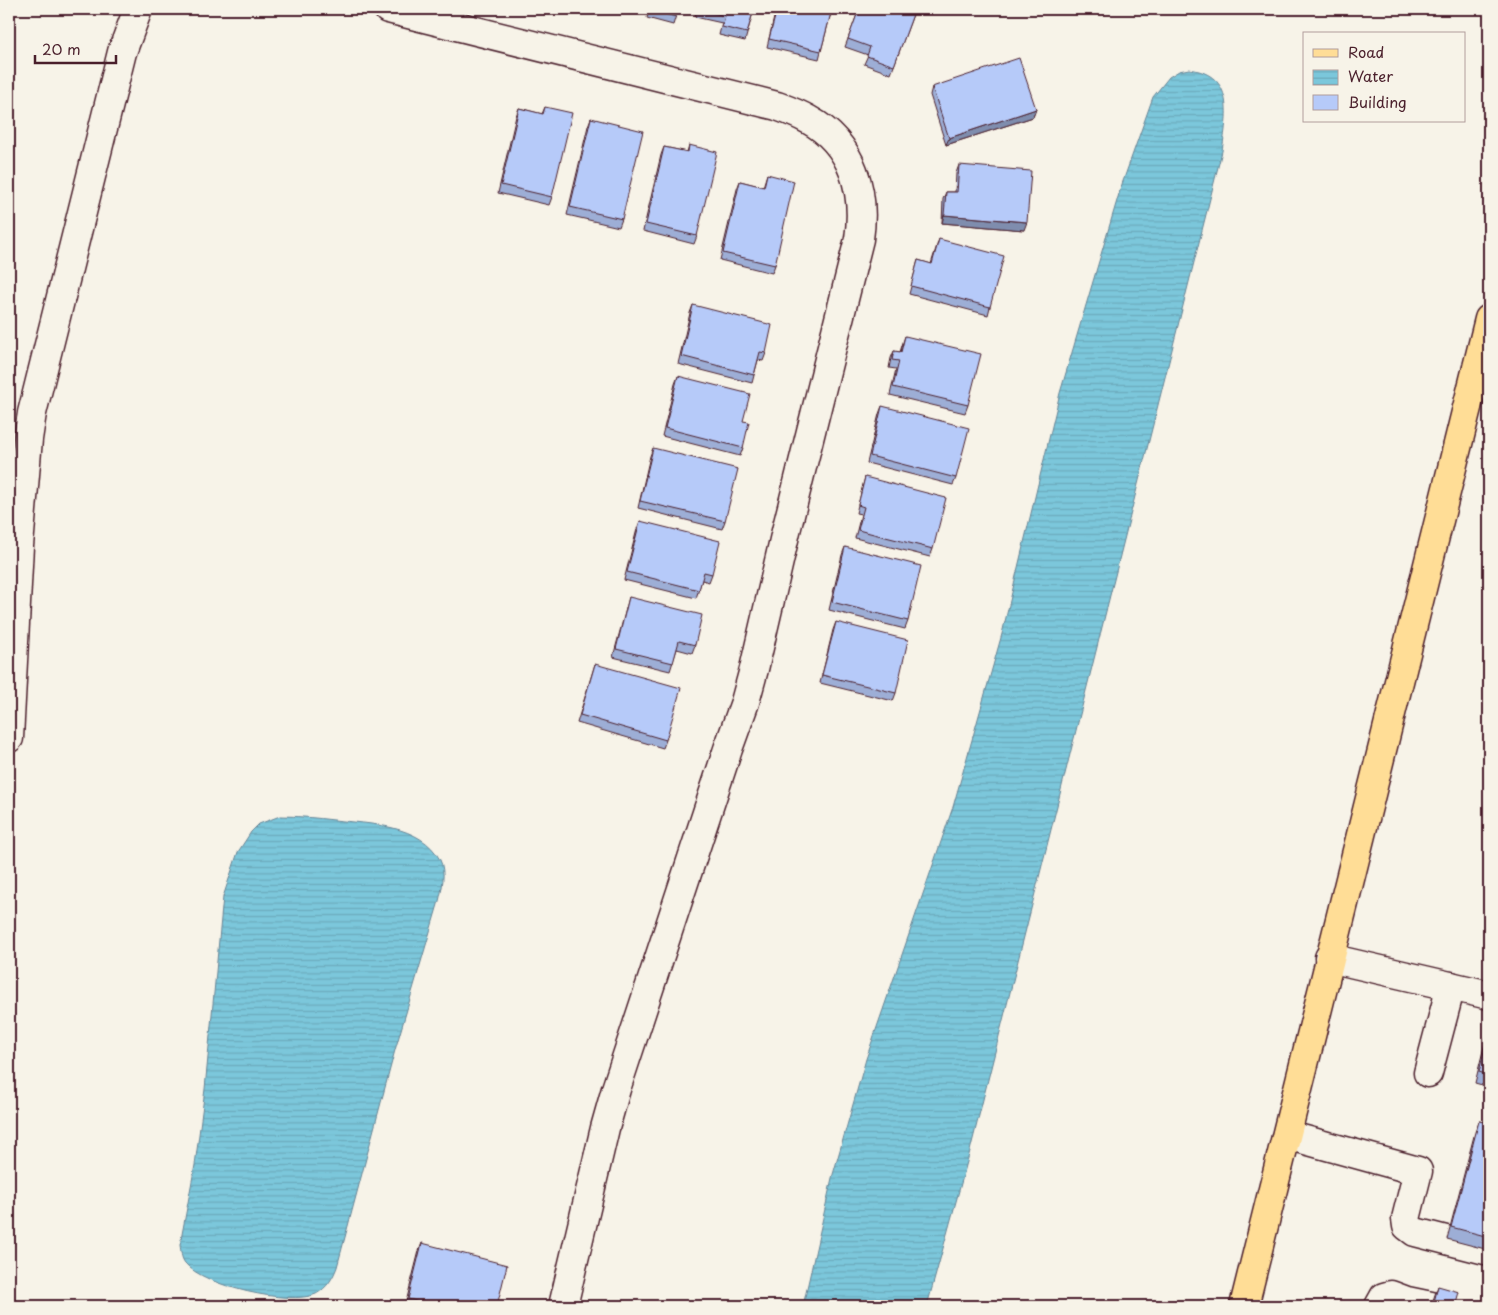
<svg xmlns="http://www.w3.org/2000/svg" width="1498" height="1315" viewBox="0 0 1498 1315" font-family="'Playpen Sans',sans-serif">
<defs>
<pattern id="water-rules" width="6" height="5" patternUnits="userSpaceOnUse" patternTransform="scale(1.25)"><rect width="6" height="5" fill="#7bc7db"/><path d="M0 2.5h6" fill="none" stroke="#6caabc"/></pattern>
</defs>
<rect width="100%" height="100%" fill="#f7f3e8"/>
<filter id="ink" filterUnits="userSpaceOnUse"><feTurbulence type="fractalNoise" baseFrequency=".02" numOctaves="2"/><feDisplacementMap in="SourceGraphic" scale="10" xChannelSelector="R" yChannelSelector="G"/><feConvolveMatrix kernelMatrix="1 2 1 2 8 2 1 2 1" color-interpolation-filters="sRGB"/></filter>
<g filter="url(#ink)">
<g fill="url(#water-rules)" stroke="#678495">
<path d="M1189,69c47,6 38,47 33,82l-252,1000 -43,155h-124l29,-128 34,-119 87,-252 49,-173 58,-241 61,-206 32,-90 16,-20 10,-6z"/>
<path d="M280,816c18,0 36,2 54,4 34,4 88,4 106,40 6,12 2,29 -1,41l-44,149 -58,217c-4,11 -10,21 -21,27 -26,12 -113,-8 -131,-31 -4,-5 -4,-12 -5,-18l15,-80 10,-76 18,-192 15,-45 13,-20 8,-8z"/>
</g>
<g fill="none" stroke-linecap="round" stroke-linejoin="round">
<defs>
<g id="minor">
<path d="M388,9l389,97c11,4 22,8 32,14 44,24 57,72 50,119l-73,292 -32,138 -9,33 -17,47 -112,340 -11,39 -42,178"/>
<path d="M9,738l10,-192 9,-107 4,-26 90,-361 16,-43"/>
<path d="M1329,958l160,37"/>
<path d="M1428,1073l23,-87"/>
<path d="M1287,1135l131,36 -12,48 1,7 8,6 74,19"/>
<path d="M1379,1306l5,-9 7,-2 16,6 24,5"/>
</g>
<path id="major" d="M1244,1306l245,-987"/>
</defs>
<use href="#minor" stroke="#4a1f2b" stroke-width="31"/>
<use href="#major" stroke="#4a1f2b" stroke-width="31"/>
<use href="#minor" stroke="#f7f3e8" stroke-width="28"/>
<use href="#major" stroke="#ffdd96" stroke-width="28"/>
</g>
<g fill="#9daed6" stroke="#4a1f2b">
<path d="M649,9h29l-5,16 -26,-7z"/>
<path d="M697,9h57l-9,32 -26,-6 3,-12 -27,-6z"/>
<path d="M776,9h56l-11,42 -2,8 -52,-12z"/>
<path d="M859,9h56l-24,65 -27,-10 4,-9 -23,-8z"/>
<path d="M932,87l104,22 -3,8 -87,28 -16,-50z"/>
<path d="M545,107l7,90 -3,8 -51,-12 18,-77 3,-8 23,6z"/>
<path d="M591,118l31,101 -3,8 -52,-12 21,-89z"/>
<path d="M689,145l8,91 -3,8 -51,-13 18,-76 3,-8 23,5z"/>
<path d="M959,165l65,65 -82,-7 1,-24 3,-7h9l1,-19z"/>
<path d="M767,174l8,91 -3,8 -52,-13 17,-71 3,-8 23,6z"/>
<path d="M939,239l51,68 -2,8 -79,-21 9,-34 13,4z"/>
<path d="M693,305l73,48 -3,8 -5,-1 -6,23 -74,-19 12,-51z"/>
<path d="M905,336l63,69 -3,8 -75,-18 6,-26 -7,-1 2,-10 3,-7 6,1z"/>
<path d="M678,376l65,45v27l-3,8 -78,-20 13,-52z"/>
<path d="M882,406l74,72 -3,7 -86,-22 12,-49z"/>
<path d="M653,448l72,73 -3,8 -84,-21 12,-52z"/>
<path d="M865,477l68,72 -3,8 -75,-19 6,-24 -5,-1z"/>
<path d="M640,521l72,53 -3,8 -7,-2 -6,18 -72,-18 13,-51z"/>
<path d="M845,547l63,74 -3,8 -76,-19 13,-55z"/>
<path d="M629,597l66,48 -3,8 -15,-4 -7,22 -57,-14 14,-52z"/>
<path d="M836,622l60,71 -3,8 -73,-18 13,-53z"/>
<path d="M595,664l71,76 -3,8 -86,-25z"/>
<path d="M1489,1026v61l-14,-4z"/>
<path d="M1479,1121l10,2v127l-42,-11 28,-107z"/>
<path d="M422,1243l75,63h-92l14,-55z"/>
<path d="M1438,1286l17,20h-24z"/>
</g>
<g fill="#7f8dae" stroke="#4a1f2b">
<path d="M1036,109l-3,8 -87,28 3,-7z"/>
<path d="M944,215l83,7 -3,8 -82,-7z"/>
</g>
<g fill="#b6caf9" stroke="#4a1f2b">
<path d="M650,9h28l-2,8 -26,-7z"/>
<path d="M698,9h56l-7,24 -25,-6 3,-11z"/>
<path d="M777,9h55l-11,42 -52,-12z"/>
<path d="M859,9h56l-21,57 -27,-10 3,-9 -22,-8z"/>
<path d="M1019,58l17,51 -87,29 -17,-51z"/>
<path d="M545,107l27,6 -20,84 -51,-12 18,-77 24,6z"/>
<path d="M591,118l52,13 -21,88 -52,-12z"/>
<path d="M689,145l28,7 -20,84 -51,-12 18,-77 24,5z"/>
<path d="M959,165l72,6 -4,51 -83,-7 2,-23h11z"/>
<path d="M767,174l27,7 -19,84 -52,-12 17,-72 24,6z"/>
<path d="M939,239l65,17 -14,51 -79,-21 7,-26 14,4z"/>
<path d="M693,305l79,20 -6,28 -6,-1 -6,23 -73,-19z"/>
<path d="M905,336l76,18 -13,51 -75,-18 6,-26 -7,-1 2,-9 7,1z"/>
<path d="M678,376l72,18 -7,27 6,1 -6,26 -78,-20z"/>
<path d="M882,406l87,22 -13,50 -86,-22z"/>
<path d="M653,448l85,21 -13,52 -85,-20z"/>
<path d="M865,477l81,21 -13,51 -75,-19 6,-23 -6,-2z"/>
<path d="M640,521l80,20 -8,33 -8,-2 -5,18 -72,-18z"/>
<path d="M845,547l76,19 -13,55 -76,-19z"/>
<path d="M629,597l73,18 -7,30 -16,-4 -6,22 -57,-14z"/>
<path d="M836,622l72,18 -12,53 -74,-18z"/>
<path d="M595,664l86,24 -15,52 -86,-25z"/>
<path d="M1489,1031v44l-10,-3z"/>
<path d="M1479,1121l10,2v114l-38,-10z"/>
<path d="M422,1243l85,22 -10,41h-60l-29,-7z"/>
<path d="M1438,1286l21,6 -4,14h-22z"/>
<path d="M1408,1301l21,5h-22z"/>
</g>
</g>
<rect width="1498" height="1315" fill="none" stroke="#f7f3e8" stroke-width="30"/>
<rect x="15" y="15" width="1468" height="1285" fill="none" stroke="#4a1f2b" stroke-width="2" filter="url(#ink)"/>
<rect x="1303" y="32" width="162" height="90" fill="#f7f3e8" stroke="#b29e9c"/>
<rect x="1313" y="49" width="25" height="8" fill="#ffdd96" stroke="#b29e9c"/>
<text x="1348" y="58" font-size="15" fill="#4a1f2b">Road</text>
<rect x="1313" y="70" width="25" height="15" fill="url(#water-rules)" stroke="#b29e9c"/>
<text x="1348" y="82" font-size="15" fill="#4a1f2b">Water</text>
<rect x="1313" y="95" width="25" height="15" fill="#b6caf9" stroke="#b29e9c"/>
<text x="1348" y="108" font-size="15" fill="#4a1f2b">Building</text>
<path d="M35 55v8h81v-8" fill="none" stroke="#4a1f2b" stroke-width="2.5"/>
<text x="42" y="55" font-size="15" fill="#4a1f2b" stroke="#f7f3e8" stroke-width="4" paint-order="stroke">20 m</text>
</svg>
